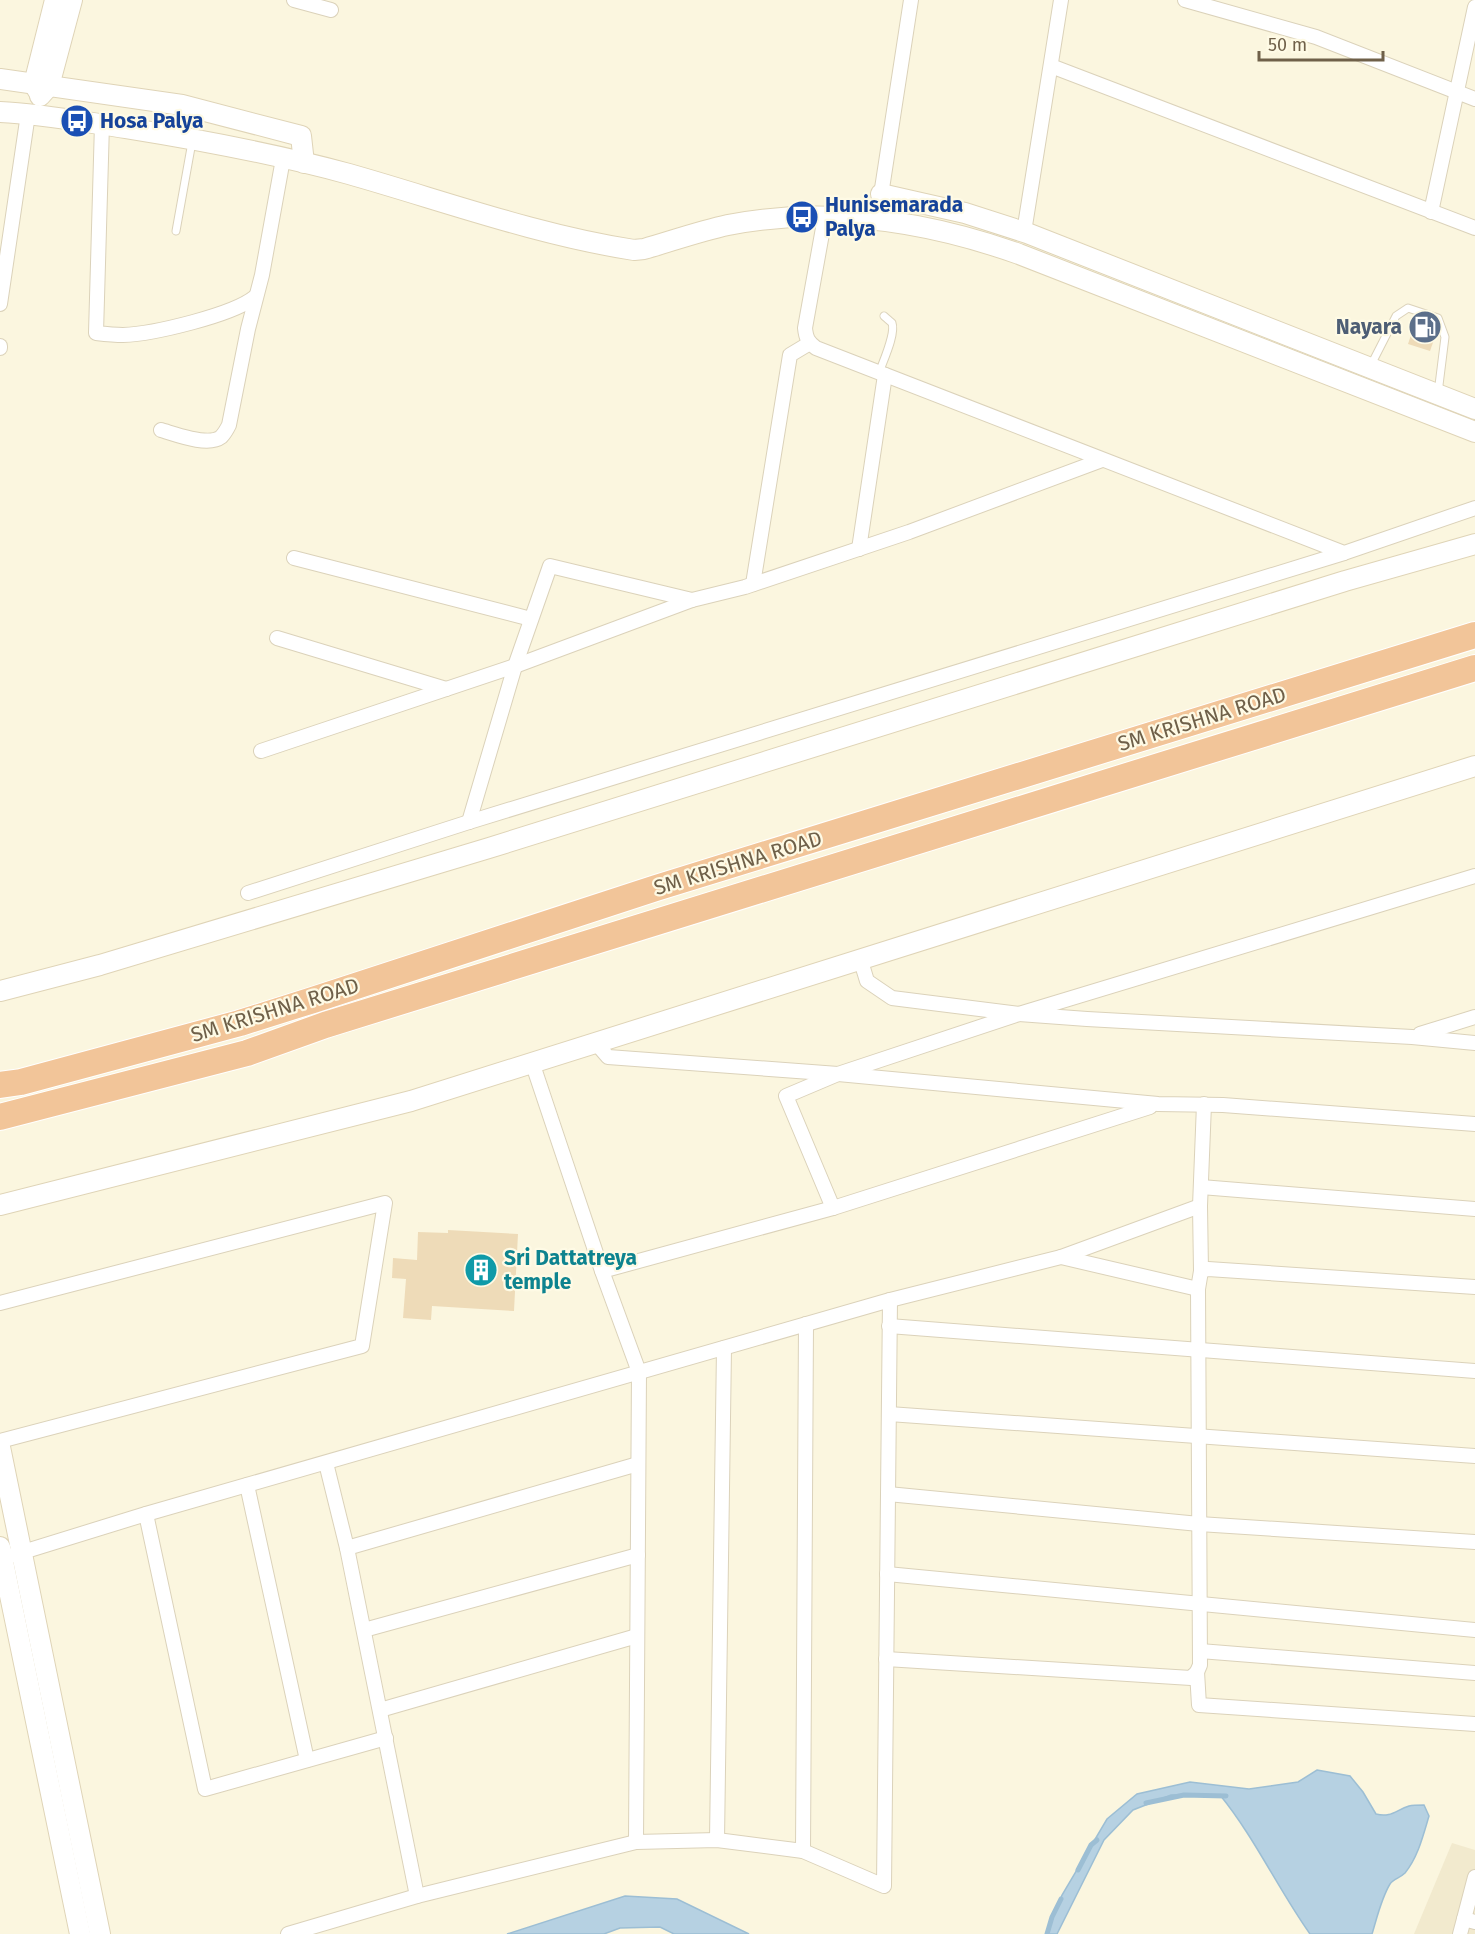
<svg xmlns="http://www.w3.org/2000/svg" width="1475" height="1934" viewBox="0 0 1475 1934" font-family="'Fira Sans',sans-serif">
<rect width="100%" height="100%" fill="#fbf6df"/>
<path fill="#f2eace" d="M1452,1843l23,7v84h-61z"/>
<g fill="#b6d1e2" stroke="#9cbed4" stroke-width="1.5">
<path d="M1317,1770l33,6 13,16 13,22c15,4 20,-4 33,-8 4,-1 10,-1 15,-1l5,11c-6,20 -11,41 -24,57 -5,5 -12,6 -15,11 -9,15 -13,34 -18,50h-62c-32,-45 -55,-96 -90,-139h-49l-38,15 -29,30 -47,94h-11l16,-39 45,-76 30,-25 53,-12 59,7 49,-7z"/>
<path d="M625,1896l52,3 72,35h-75l-14,-7 -40,1 -16,6h-97z"/>
</g>
<g fill="none" stroke-linecap="round" stroke-linejoin="round">
<g stroke="#9cbed4" stroke-width="5">
<path d="M1146,1803l38,-8 42,1"/>
<path d="M1078,1870l13,-25 6,-5"/>
<path d="M1047,1934l5,-17 9,-18"/>
</g>
</g>
<g fill="#eedbb8">
<path d="M1417,317l17,5 3,9 -7,20 -22,-7z"/>
<path d="M448,1230l70,4 -4,77 -82,-5 -1,14 -28,-2 3,-39 -14,-1 1,-20 24,2 1,-28 30,1z"/>
</g>
<g fill="none" stroke-linecap="round" stroke-linejoin="round">
<defs>
<g id="lane">
<path d="M176,231l16,-89"/>
<path d="M1371,365l25,-49 12,-8 30,10 7,19 -7,56"/>
<path d="M879,373c4,-12 17,-39 13,-50 -1,-1 -7,-6 -8,-7"/>
</g>
<g id="street">
<path d="M294,0l37,10"/>
<path d="M1185,0l131,37 159,62"/>
<path d="M1051,66l424,162"/>
<path d="M102,124l-6,209c9,1 18,2 27,2 30,-1 110,-20 132,-38"/>
<path d="M1431,212l44,-205"/>
<path d="M825,217l-20,111c1,10 3,14 11,20l528,205 131,-45"/>
<path d="M877,221l34,-221"/>
<path d="M1024,232l37,-232"/>
<path d="M0,304l28,-190"/>
<path d="M0,346v2"/>
<path d="M161,430c14,4 47,17 60,7 3,-3 6,-8 8,-12l19,-96 14,-54 21,-116"/>
<path d="M859,549l26,-174"/>
<path d="M294,558l237,61"/>
<path d="M753,584l37,-229 20,-12"/>
<path d="M277,638l169,51"/>
<path d="M261,751l254,-85 177,-66"/>
<path d="M469,822l46,-156 35,-100 142,34 53,-13 164,-55 193,-72"/>
<path d="M248,893l221,-71 875,-269"/>
<path d="M860,958l7,23 25,17 127,16 68,5 325,18 63,6"/>
<path d="M1420,1034l55,-17"/>
<path d="M595,1042l13,15 230,17 320,30 65,1 252,19"/>
<path d="M532,1062l70,209 37,101 -3,470"/>
<path d="M1201,1187l274,22"/>
<path d="M833,1208l-47,-112 52,-22 181,-60 456,-138"/>
<path d="M1061,1257l137,32"/>
<path d="M602,1271l231,-63 317,-101"/>
<path d="M1201,1271l-1,-65 4,-102"/>
<path d="M0,1303l385,-100 -23,143 -362,95"/>
<path d="M889,1326l586,45"/>
<path d="M889,1414l586,42"/>
<path d="M326,1463l21,85 70,348"/>
<path d="M247,1485l60,275"/>
<path d="M888,1494l311,30 276,18"/>
<path d="M146,1514l59,275 181,-51"/>
<path d="M347,1548l291,-84"/>
<path d="M0,1559l146,-45 744,-214 171,-43 139,-51"/>
<path d="M887,1574l588,56"/>
<path d="M364,1630l274,-75"/>
<path d="M1200,1651l275,22"/>
<path d="M886,1659l305,19 6,-6 3,-7 -2,-376 3,-18 7,-2 267,18"/>
<path d="M1197,1672l2,33 276,19"/>
<path d="M380,1710l257,-74"/>
<path d="M717,1840l7,-492"/>
<path d="M803,1851l3,-527"/>
<path d="M1464,1919l11,-42"/>
<path d="M288,1934l129,-38 219,-54 81,-2 86,11 81,35 6,-586"/>
<path d="M1460,1934l4,-15 11,3"/>
</g>
<g id="secondary">
<path d="M0,79l182,26 119,31 3,27"/>
<path d="M40,94l-6,-10 21,-84"/>
<path d="M40,96l9,-10 23,-86"/>
<path d="M0,112c42,2 84,10 126,16 75,12 150,26 223,46 95,27 188,61 285,76l10,-1c28,-8 56,-18 84,-24 98,-19 198,-4 291,29l456,178"/>
<path d="M881,194l84,19 62,20 448,176"/>
<path d="M0,991l100,-26 389,-117 856,-267 130,-37"/>
<path d="M0,1205l411,-104 1064,-335"/>
<path d="M0,1447l100,487"/>
<path d="M0,1547l80,387"/>
</g>
<g id="highway">
<path d="M0,1085l21,-3 219,-59 73,-23 343,-112 819,-253"/>
<path d="M0,1117l247,-64 78,-28 1150,-357"/>
</g>
</defs>
<use href="#lane" stroke="#dbd2ba" stroke-width="9"/>
<use href="#street" stroke="#dbd2ba" stroke-width="16"/>
<use href="#secondary" stroke="#dfd4b7" stroke-width="22"/>
<use href="#highway" stroke="#fff" stroke-width="28"/>
<use href="#lane" stroke="#fff" stroke-width="7"/>
<use href="#street" stroke="#fff" stroke-width="14"/>
<use href="#secondary" stroke="#fff" stroke-width="20"/>
<use href="#highway" stroke="#f2c599" stroke-width="26"/>
</g>
<defs>
<symbol id="bus-disc" viewBox="-11 -11 22 22"><circle r="9.5" fill="#1a4fb4" stroke="#fefae5"/><path d="M-5-6H5V4H4V6H2V4H-2V6H-4V4H-5ZM-3.5-4V0h7V-4ZM-3.5 1.2v1.5H-2V1.2ZM2 1.2v1.5H3.5V1.2Z" fill="#fff"/></symbol>
<symbol id="fuel-disc" viewBox="-11 -11 22 22"><circle r="9.5" fill="#5c6f8a" stroke="#fefae5"/><path d="M-5.5-6h7V0h2V4h1.3V-2.5L3-4.5l.8-.8L6-3V5H2.5V1h-1V6h-7ZM-4.2-4.7v3.2H.2V-4.7Z" fill="#fff"/></symbol>
<symbol id="building-disc" viewBox="-11 -11 22 22"><circle r="9.5" fill="#0f9aa8" stroke="#fefae5"/><path d="M-4-6H4V6H1V3H-1V6H-4ZM-2.5-4.3h1.7v1.8h-1.7ZM.8-4.3h1.7v1.8H.8ZM-2.5-1h1.7V.8h-1.7ZM.8-1h1.7V.8H.8Z" fill="#fff"/></symbol>
</defs>
<g fill-rule="evenodd">
<use href="#bus-disc" x="58" y="102" width="38" height="38"/>
<use href="#bus-disc" x="783" y="198" width="38" height="38"/>
<use href="#fuel-disc" x="1406" y="308" width="38" height="38"/>
<use href="#building-disc" x="462" y="1251" width="38" height="38"/>
</g>
<g text-anchor="middle" dominant-baseline="central" stroke-width="4.5" stroke-linejoin="round" paint-order="stroke">
<g font-size="21" font-weight="bold" fill="#164399" stroke="#fefae5" text-anchor="start">
<text x="100" y="121">Hosa Palya</text>
<text x="825" y="205">Hunisemarada<tspan x="825" dy="24">Palya</tspan></text>
</g>
<g font-size="21" font-weight="bold" fill="#4e5e75" stroke="#fefae5" text-anchor="end">
<text x="1402" y="327">Nayara</text>
</g>
<g font-size="21" fill="#6f6049" stroke="#fefae5">
<text transform="translate(1202 719) rotate(-17)">SM KRISHNA ROAD</text>
<text transform="translate(738 863) rotate(-17)">SM KRISHNA ROAD</text>
<text transform="translate(275 1010) rotate(-17)">SM KRISHNA ROAD</text>
</g>
<g font-size="21" font-weight="bold" fill="#0d838f" stroke="#fefae5" text-anchor="start">
<text x="504" y="1258">Sri Dattatreya<tspan x="504" dy="24">temple</tspan></text>
</g>
</g>
<path d="M1259 51v9h124v-9" fill="none" stroke="#6f6049" stroke-width="3"/>
<text x="1268" y="51" font-size="18" fill="#6f6049" stroke="#fefae5" stroke-width="4.5" paint-order="stroke">50 m</text>
</svg>
